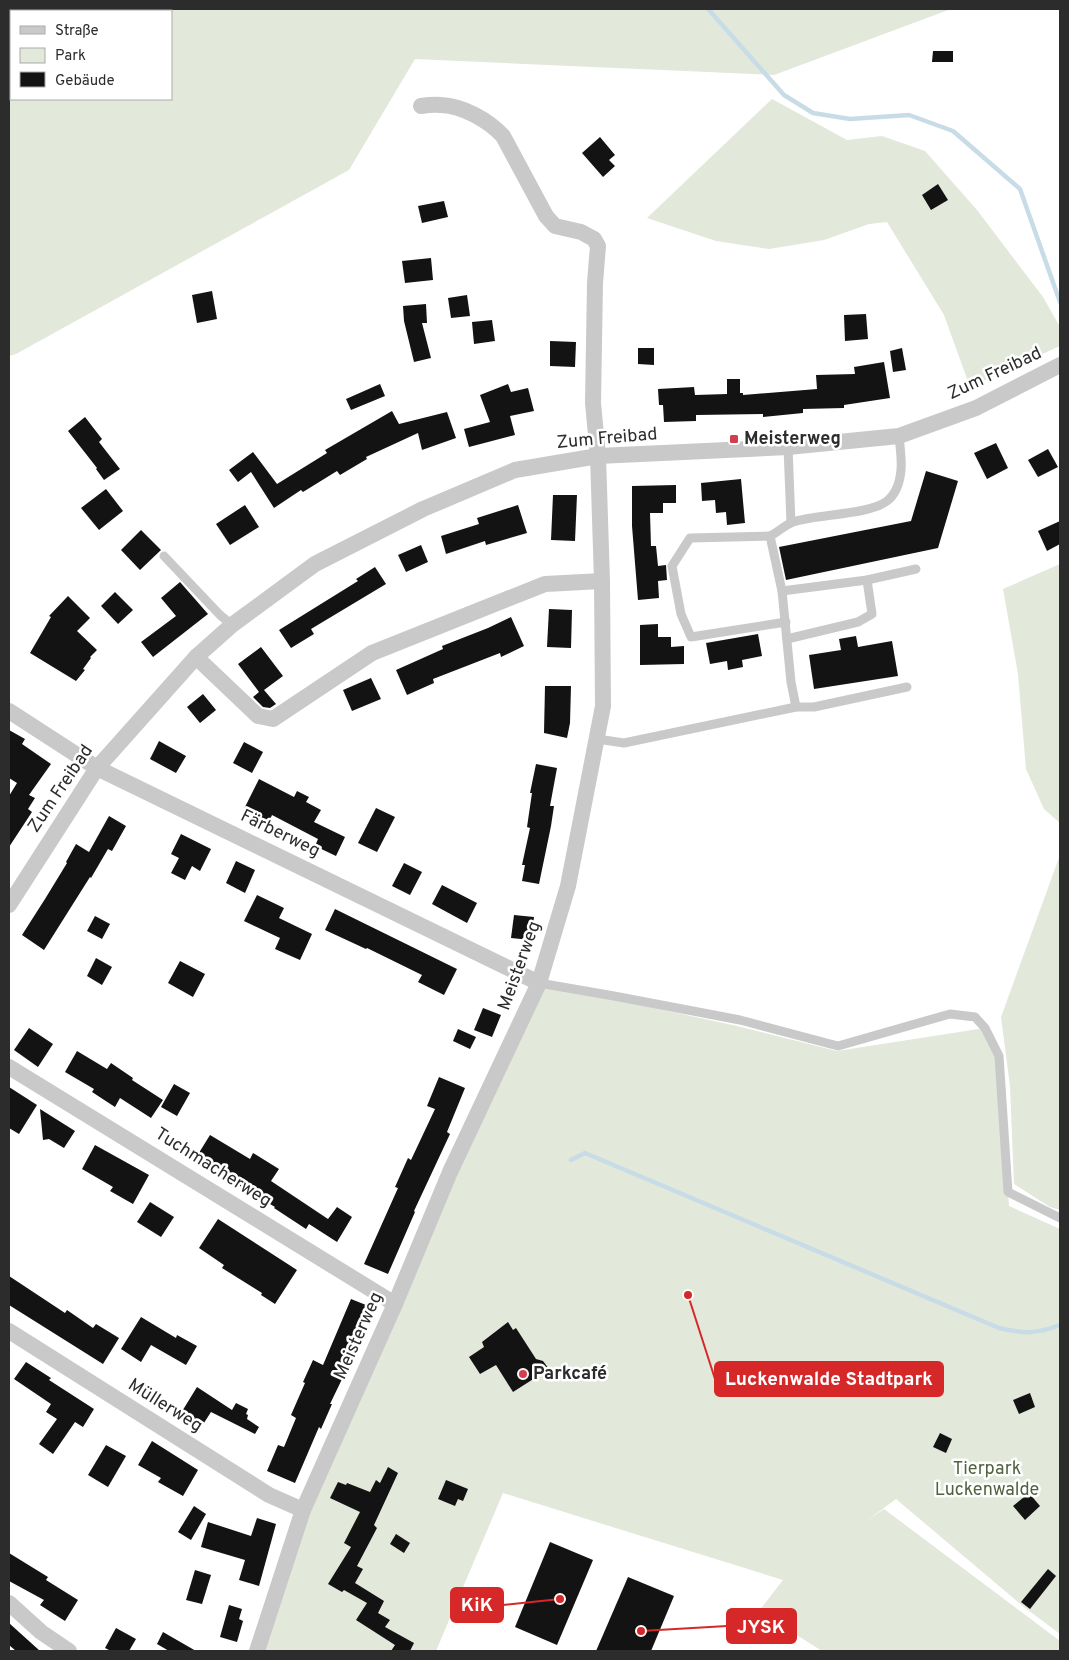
<svg xmlns="http://www.w3.org/2000/svg" width="1069" height="1660" viewBox="0 0 1069 1660" font-family="Overpass,sans-serif">
<rect width="100%" height="100%" fill="#fff"/>
<g fill="#e2e8da" fill-rule="evenodd">
<path d="M9,9h942l-177,66 -359,-16 -66,111 -333,184 -7,2zM171,11v88h-160v-88z"/>
<path d="M772,99l75,41 35,-4 43,15 52,59 66,87 17,30v19l-90,41 -26,-72 -57,-93 -18,2 -45,16 -55,9 -53,-8 -69,-23z"/>
<path d="M1060,564v259l-16,-14 -18,-40 -8,-95 -15,-85z"/>
<path d="M1060,855v355l-10,-3 -36,-23 -4,-98 -9,-69z"/>
<path d="M539,983l198,43 100,25 148,-23 14,28 10,150 51,23v405l-36,-27 -128,-108 -31,23 19,-13 176,132v10h-238l-63,-40 24,-31 -280,-87 -67,158h-179l46,-141z"/>
</g>
<g fill="none" stroke-linecap="round" stroke-linejoin="round">
<g stroke="#c8dce7" stroke-width="4.5">
<path d="M708,9l76,86 29,18 37,6 59,-4 44,16 67,58 40,113"/>
<path d="M571,1160l14,-7 414,175c25,6 37,6 61,-3"/>
</g>
</g>
<g fill="#131313">
<path d="M933,51h20v11h-21z"/>
<path d="M600,137l15,18 -6,5 6,6 -12,11 -21,-24z"/>
<path d="M938,184l10,16 -17,10 -9,-15z"/>
<path d="M444,201l4,16 -26,6 -4,-17z"/>
<path d="M431,258l2,22 -28,3 -3,-22z"/>
<path d="M212,291l5,28 -20,4 -5,-28z"/>
<path d="M467,295l3,21 -19,2 -3,-20z"/>
<path d="M426,304l1,19h-5l9,35 -17,4 -10,-41 -1,-15z"/>
<path d="M866,314l2,25 -23,2 -1,-26z"/>
<path d="M492,320l3,21 -21,3 -2,-22z"/>
<path d="M550,341l26,1 -1,25 -25,-1z"/>
<path d="M638,348h16v17l-16,-1z"/>
<path d="M902,348l4,22 -13,2 -3,-21z"/>
<path d="M884,362l6,36 -46,7v3l-41,1v4l-40,4v-3l-67,1v6l-32,1 -1,-17h-4l-1,-16 36,-2 1,8 32,-1v-15h13v14h3v2l74,-6 -1,-14 39,-1 -1,-7z"/>
<path d="M380,384l5,12 -34,14 -5,-11z"/>
<path d="M508,384l3,8 17,-4 6,23 -24,5 5,19 -46,12 -5,-18 26,-7 -10,-27z"/>
<path d="M392,411l7,13 48,-12 9,26 -34,12 -4,-17 -52,24 1,2 -27,16 -3,-4 -34,21 -2,-2 -27,18 -23,-36 -13,10 -9,-12 24,-18 24,32 50,-31 -2,-3z"/>
<path d="M85,417l17,22 -3,3 21,27 -16,11 -8,-11 1,-1 -29,-37z"/>
<path d="M996,443l12,25 -21,11 -13,-26z"/>
<path d="M1048,449l10,18 -20,10 -10,-17z"/>
<path d="M926,471l32,10 -20,67 -152,32 -7,-33 132,-26z"/>
<path d="M741,479l4,44 -18,2 -1,-13 -10,1 -1,-13 -13,1 -1,-18z"/>
<path d="M676,485v18h-13v10h-13l1,33h5l2,20 8,-1 1,15 -9,1 1,17 -21,2 -6,-74v-40z"/>
<path d="M106,489l17,22 -24,19 -18,-22z"/>
<path d="M553,495h24l-2,46 -24,-1z"/>
<path d="M245,505l14,22 -29,18 -14,-21z"/>
<path d="M518,505l9,28 -41,12 -1,-4 -39,13 -5,-18 38,-12 -2,-6z"/>
<path d="M1060,521v23l-13,7 -9,-20z"/>
<path d="M141,530l20,20 -21,20 -19,-20z"/>
<path d="M421,545l7,17 -22,10 -8,-17z"/>
<path d="M375,567l11,17 -75,45 3,5 -23,14 -12,-18 79,-49 -2,-2z"/>
<path d="M180,582l28,32 -55,43 -12,-15 35,-26 -15,-18z"/>
<path d="M115,592l18,18 -15,14 -17,-18z"/>
<path d="M68,596l22,22 -13,13 20,19 -7,7 1,1 -8,11 2,1 -9,11 -46,-28 21,-36 -2,-1z"/>
<path d="M549,609l23,1 -1,38 -24,-1z"/>
<path d="M511,617l13,29 -23,11 -1,-4 -67,26 1,4 -27,12 -11,-25 47,-21 -1,-3 46,-18z"/>
<path d="M658,624v13h13v10l13,-1v18l-44,1v-40z"/>
<path d="M758,634l4,22 -20,4 1,7 -15,3 -1,-9 -17,3 -4,-21z"/>
<path d="M856,636l2,11 34,-6 6,35 -84,13 -5,-34 32,-5 -2,-11z"/>
<path d="M261,647l22,29 -19,14 12,14 -6,4 -7,-1 -10,-10 6,-5 -21,-28z"/>
<path d="M371,678l10,21 -29,12 -9,-21z"/>
<path d="M545,686h26l-1,37 -3,15 -23,-5z"/>
<path d="M203,694l13,16 -16,13 -13,-16z"/>
<path d="M9,730l16,9 -3,5 29,20 -22,31 6,3 -7,11 4,3 -23,35v-51l8,-13 -8,-5z"/>
<path d="M159,741l27,15 -10,17 -26,-14z"/>
<path d="M244,742l19,10 -11,21 -19,-10z"/>
<path d="M536,764l21,4 -7,38h4l-3,20 -12,58 -17,-3 3,-16h-3l8,-37 -3,-1 5,-34h-2z"/>
<path d="M259,779l35,18 3,-6 12,6 -3,5 15,8 -7,12 31,15 -9,19 -21,-10 3,-7 -46,-24 -3,7 -25,-13z"/>
<path d="M376,808l19,9 -18,35 -19,-9z"/>
<path d="M109,816l17,10 -14,25 -4,-2 -17,29 -1,-1 -46,73 -22,-15 23,-36 22,-36 -1,-1 10,-18 13,8z"/>
<path d="M181,834l30,15 -11,22 -8,-5 -7,14 -14,-7 8,-15 -8,-4z"/>
<path d="M236,861l19,9 -10,23 -19,-10z"/>
<path d="M404,863l18,9 -12,23 -18,-9z"/>
<path d="M442,885l35,18 -10,20 -35,-19z"/>
<path d="M257,895l27,13 -5,10 33,16 -12,26 -25,-11 5,-11 -36,-17z"/>
<path d="M335,909l122,60 -13,26 -26,-13 4,-7 -55,-27 -1,1 -41,-19z"/>
<path d="M514,915l20,2 -3,23 -20,-2z"/>
<path d="M95,916l15,8 -8,15 -15,-8z"/>
<path d="M96,958l16,9 -10,18 -15,-9z"/>
<path d="M180,961l25,13 -12,23 -25,-14z"/>
<path d="M483,1008l18,7 -9,22 -18,-7z"/>
<path d="M29,1028l24,16 -15,23 -24,-17z"/>
<path d="M458,1029l18,8 -6,12 -17,-8z"/>
<path d="M77,1051l30,18 4,-6 22,15 -1,2 31,20 -12,18 -31,-20 -5,9 -23,-15 2,-3 -29,-17z"/>
<path d="M439,1077l26,11 -18,44 3,2 -36,77 1,1 -27,62 -24,-10 34,-76 -3,-1 13,-29 3,2 24,-51 -8,-3z"/>
<path d="M174,1084l16,9 -13,23 -16,-9z"/>
<path d="M9,1087l28,18 -18,29 -10,-6z"/>
<path d="M40,1109l35,22 -11,17 -15,-9 -6,1z"/>
<path d="M210,1135l40,24 3,-6 26,16 -8,12 57,38 9,-12 15,10 -15,25 -28,-18 -3,5 -32,-21 1,-1 -40,-24 2,-3 -40,-24z"/>
<path d="M95,1145l54,30 -16,29 -23,-13 3,-4 -31,-18z"/>
<path d="M150,1202l24,15 -13,20 -24,-15z"/>
<path d="M218,1219l79,51 -22,34 -14,-9 1,-2 -40,-25 2,-3 -25,-17z"/>
<path d="M9,1276l56,37 2,-3 26,18 3,-4 23,14 -16,26 -94,-59z"/>
<path d="M351,1299l20,8 -29,67 2,1 -14,29h2l-11,25 -2,-2 -24,56 -28,-12 11,-26 6,2 12,-29 -5,-3 14,-32 -2,-1 10,-22 10,5z"/>
<path d="M141,1317l35,21 1,-3 20,11 -11,19 -35,-20 -10,17 -20,-13z"/>
<path d="M508,1322l5,8 3,-2 20,31 7,2 6,8 -36,23 -17,-27 -16,9 -11,-17 15,-10 -2,-5z"/>
<path d="M26,1362l25,16 -2,2 45,29 -11,18 -8,-5 -22,32 -14,-10 18,-25 -11,-7 5,-8 -37,-25z"/>
<path d="M197,1387l35,23 4,-7 12,6 -2,5 2,1 -1,4 12,8 -4,7 -44,-22 -9,14 -21,-13z"/>
<path d="M1030,1393l5,14 -16,7 -6,-14z"/>
<path d="M940,1433l12,6 -6,14 -13,-6z"/>
<path d="M152,1441l46,29 -15,26 -25,-14 3,-4 -23,-13z"/>
<path d="M106,1445l20,11 -18,31 -20,-12z"/>
<path d="M388,1467l10,6 -24,52 3,3 -20,38 6,3 -8,14 29,18 -6,12 12,7 -5,7 29,16 -4,8h-19l4,-6 -39,-25 11,-17 -23,-13 -2,2 -14,-8 23,-37 -7,-4 16,-31 -30,-14 8,-16 8,3 1,-2 23,9 6,-12 4,3z"/>
<path d="M446,1480l22,9 -5,12 -5,-2 -3,7 -17,-7z"/>
<path d="M1029,1493l11,13 -15,14 -12,-14z"/>
<path d="M194,1506l12,8 -15,26 -13,-8z"/>
<path d="M257,1518l19,6 -17,62 -20,-6 6,-20 -44,-13 7,-25 43,14z"/>
<path d="M396,1534l14,9 -6,10 -14,-9z"/>
<path d="M550,1542l43,18 -36,85 -42,-18z"/>
<path d="M9,1553l39,24 -2,3 32,20 -13,21 -25,-16 4,-5 -35,-19z"/>
<path d="M1048,1569l8,7 -26,33 -9,-7z"/>
<path d="M195,1570l16,5 -9,29 -16,-4z"/>
<path d="M628,1577l46,19 -23,55h-55z"/>
<path d="M229,1605l13,4 -3,10 4,2 -6,21 -17,-5z"/>
<path d="M9,1623l31,28h-24l-7,-6z"/>
<path d="M116,1628l20,11 -7,12h-18l-6,-3z"/>
<path d="M163,1632l33,19h-27l-12,-7z"/>
</g>
<g fill="none" stroke-linecap="round" stroke-linejoin="round">
<g stroke="#c9c9c9" stroke-width="9">
<path d="M899,436c1,11 3,23 2,34 -1,11 -5,24 -14,31 -18,14 -71,13 -94,21 -8,3 -15,10 -23,14l12,55 9,91 5,25h18l93,-20"/>
<path d="M788,447l3,76"/>
<path d="M770,536l-80,2 -18,28 9,48 10,23 95,-15"/>
<path d="M164,556l56,59 12,10"/>
<path d="M782,591l85,-11 49,-11"/>
<path d="M787,639l71,-17 14,-8 -5,-34"/>
<path d="M597,739l27,4 172,-36"/>
<path d="M539,983l75,13 126,24 98,26 112,-32 25,3 10,11 14,28 9,136 52,26"/>
</g>
<g stroke="#c9c9c9" stroke-width="16">
<path d="M196,657l62,59 15,3 99,-66 173,-69 57,-3"/>
<path d="M9,711l88,57 442,215"/>
<path d="M9,905l88,-137 99,-111 36,-32 83,-61 108,-55 92,-39 83,-14 190,-9 111,-11 77,-28 84,-43"/>
<path d="M9,1067l386,237"/>
<path d="M9,1331l260,164 34,15"/>
<path d="M9,1603l32,29 28,19"/>
<path d="M257,1651l46,-141 92,-206 55,-132 89,-189 29,-97 35,-180 -1,-125 -4,-125 -5,-53 2,-120 3,-37 -4,-7 -13,-7 -26,-6 -9,-10 -43,-80c-15,-16 -40,-30 -62,-31 -7,-1 -14,0 -20,1"/>
</g>
</g>
<g fill="#d33d4d" stroke="#fff" stroke-width="2">
<rect x="729" y="434" width="10" height="10" rx="2.5"/>
<circle cx="523" cy="1374" r="5"/>
</g>
<g text-anchor="middle" dominant-baseline="central" stroke-width="5" stroke-linejoin="round" paint-order="stroke">
<g font-size="18" fill="#2c2c2c" stroke="#fff">
<text transform="translate(995 374) rotate(-25)">Zum Freibad</text>
<text transform="translate(607 439) rotate(-5)">Zum Freibad</text>
<text transform="translate(61 789) rotate(-56)">Zum Freibad</text>
<text transform="translate(280 834) rotate(26)">Färberweg</text>
<text transform="translate(520 966) rotate(-70)">Meisterweg</text>
<text transform="translate(213 1168) rotate(32)">Tuchmacherweg</text>
<text transform="translate(359 1336) rotate(-66)">Meisterweg</text>
<text transform="translate(165 1406) rotate(32)">Müllerweg</text>
</g>
<g font-size="18" font-weight="bold" fill="#2c2c2c" stroke="#fff" text-anchor="start">
<text x="744" y="439">Meisterweg</text>
<text x="533" y="1374">Parkcafé</text>
</g>
<g font-size="18" fill="#50633e" stroke="#fff">
<text x="987" y="1469">Tierpark<tspan x="987" dy="21">Luckenwalde</tspan></text>
</g>
</g>
<path fill="none" stroke="#d62828" stroke-width="2" d="M688 1295L715 1379M560 1599L503 1605M641 1631L727 1626"/>
<g fill="#d62828" stroke="#fff" stroke-width="2">
<circle cx="688" cy="1295" r="5"/>
<circle cx="560" cy="1599" r="5"/>
<circle cx="641" cy="1631" r="5"/>
</g>
<g fill="#d62828" stroke="#d62828" stroke-width="2">
<rect x="715" y="1362" width="228" height="34" rx="5"/>
<rect x="451" y="1588" width="52" height="34" rx="5"/>
<rect x="727" y="1609" width="69" height="34" rx="5"/>
</g>
<g font-size="19" text-anchor="middle" font-weight="bold" fill="#fff">
<text x="829" y="1385">Luckenwalde Stadtpark</text>
<text x="477" y="1611">KiK</text>
<text x="761" y="1633">JYSK</text>
</g>
<rect width="1069" height="1660" fill="none" stroke="#2c2c2c" stroke-width="20"/>
<rect x="10" y="10" width="162" height="90" fill="#ffffff" stroke="#ababab"/>
<rect x="20" y="26" width="25" height="8" fill="#c9c9c9" stroke="#ababab"/>
<text x="55" y="35" font-size="15" fill="#2c2c2c">Straße</text>
<rect x="20" y="48" width="25" height="15" fill="#e2e8da" stroke="#ababab"/>
<text x="55" y="60" font-size="15" fill="#2c2c2c">Park</text>
<rect x="20" y="72" width="25" height="15" fill="#131313" stroke="#ababab"/>
<text x="55" y="85" font-size="15" fill="#2c2c2c">Gebäude</text>
</svg>
